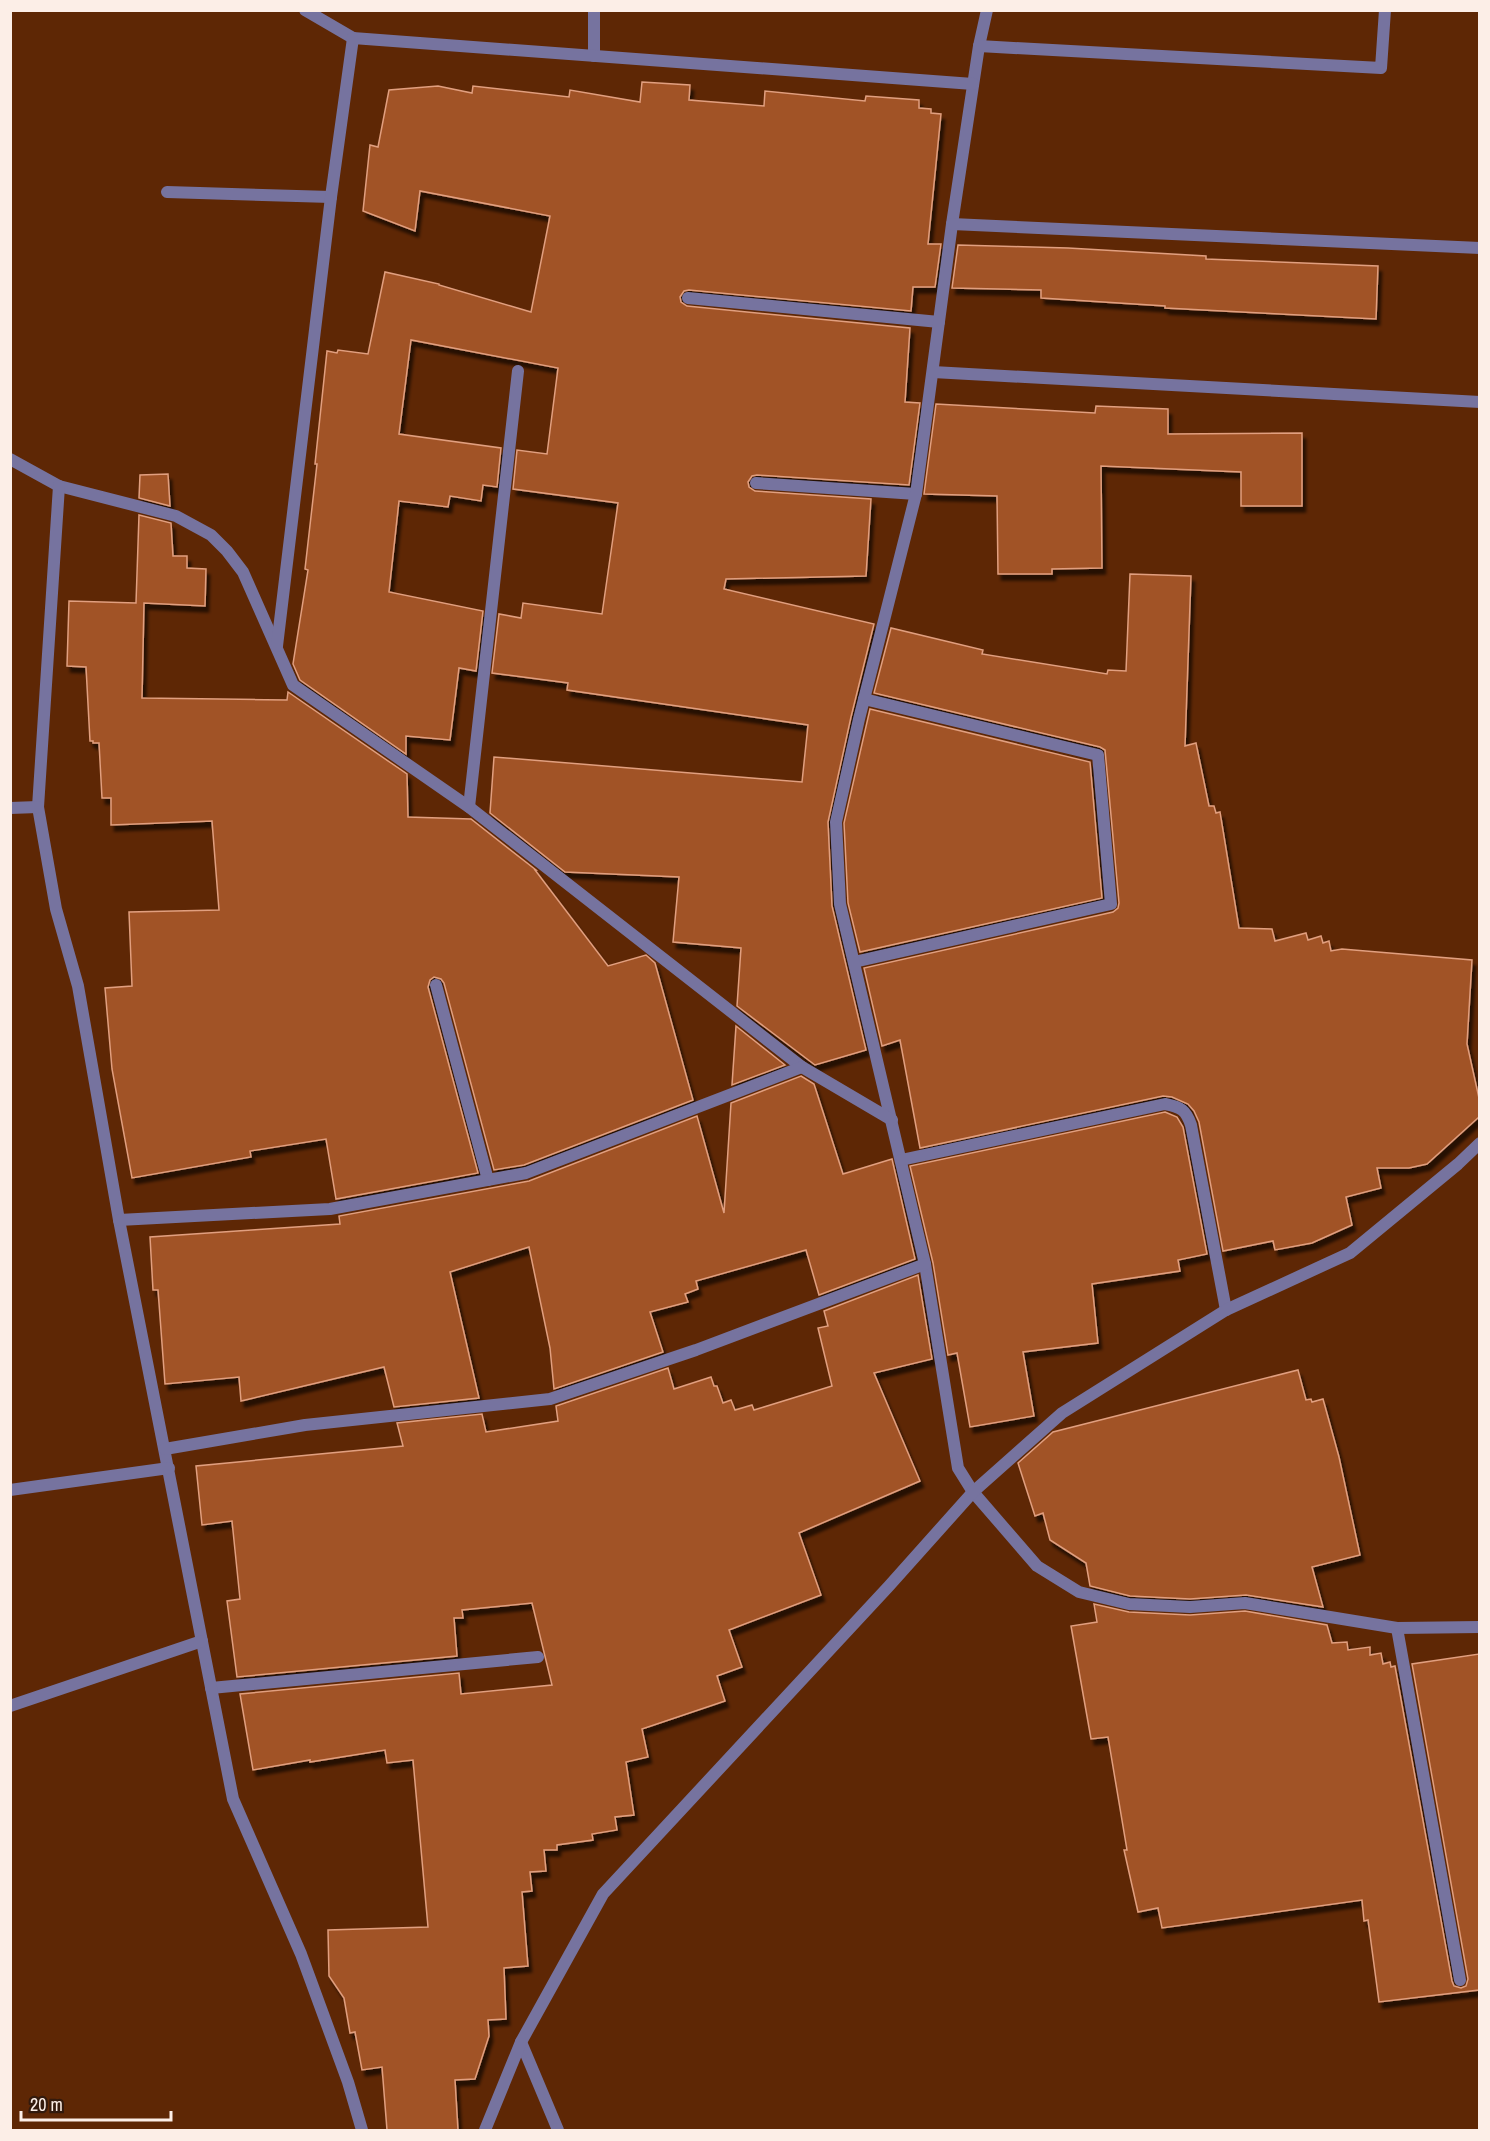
<svg xmlns="http://www.w3.org/2000/svg" width="1490" height="2141" viewBox="0 0 1490 2141" font-family="'Archivo Narrow',sans-serif">
<defs>
<filter id="shadow"><feDropShadow dx="3.5" dy="6" stdDeviation="1.5" flood-color="#0009"/></filter>
</defs>
<rect width="100%" height="100%" fill="#5e2705"/>
<g fill="#a15327" stroke="#e19f7f" stroke-width="1.5" filter="url(#shadow)">
<path d="M642,82l48,3 -1,15 75,6 1,-15 100,10 1,-5 53,4v8l12,1v4l10,1 -13,130h13l-6,43h-22l-2,24 -222,-21 -5,1 -4,6 1,5 6,4 223,22 -5,74 15,1 -11,82 -152,-10 -5,1 -4,6 1,5 6,4 116,8 -5,77 -140,3 -2,10 150,35 -23,93 -23,105 4,84 34,144 -51,15 -78,-59 4,-58 -68,-6 6,-65 -114,-5 -75,-59 4,-56 308,25 6,-57 -241,-35 1,-7 -76,-10 7,-59 22,4 2,-15 79,11 16,-111 -105,-14 4,-39 30,4 11,-86 -147,-28 -12,94 102,14 -4,39 -14,-2 -2,16 -31,-5 -2,11 -49,-6 -10,91 94,19 -7,60 -17,-3 -9,72 -44,-4v18l-106,-74 -7,-16 15,-94 -3,-1 12,-105h-2l12,-113 10,2 1,-3 30,4 17,-82 54,12v1l92,27 19,-96 -130,-25 -5,40 -52,-20 7,-66 8,2 11,-57 49,-4 34,7 1,-7 96,11 1,-7 70,12z"/>
<path d="M958,245l110,3 138,8v3l172,7 -2,53 -211,-11v-2l-124,-8v-8l-89,-2z"/>
<path d="M936,404l159,9 1,-7 72,3v25l134,-1v73h-61v-34l-140,-6 1,102 -50,1v5h-54l-1,-78 -73,-2z"/>
<path d="M168,474l2,32 -31,-8 1,-23z"/>
<path d="M139,515l32,8 2,33h14v12l19,1 -1,37 -61,-3 -2,95 145,2 1,-8 119,82 1,43 63,2 65,51h-1l73,96 38,-11 9,8 38,137 -169,65 -30,5 -50,-187 -3,-4 -7,-2 -4,3 -2,7 50,186 -142,26 -10,-60 -76,12 1,6 -119,21 -20,-109 -7,-81 27,-2 -3,-74 90,-2 -7,-89 -101,4v-27h-9l-3,-55h-6v-2h-3l-4,-74 -19,-1 2,-65 67,2z"/>
<path d="M1130,574l61,2 -6,170 11,-3 13,63h5l2,7 4,-1 19,116 33,1 3,12 31,-8 2,7 13,-4 2,7 6,-2 2,10 11,-2 130,11 -5,84 12,54v19l-52,47 -18,4h-32l4,20 -35,9 6,28 -40,18 -37,7 -2,-9 -50,10 -24,-129 -5,-11 -6,-7 -16,-7 -9,-1 -243,52 -20,-108 -18,6 -18,-78 249,-56 5,-4 1,-5 -14,-153 -5,-3 -226,-54 17,-65 92,22 -1,4 125,20 1,-4 18,1z"/>
<path d="M870,709l220,53 12,136 -242,54 -12,-49 -4,-80z"/>
<path d="M736,1026l49,39 -53,20z"/>
<path d="M801,1076l13,8 29,90 49,-15 23,100 -96,36 -13,-45 -110,31 2,8 -13,5 3,8 -38,10 13,40 -109,37 -4,-41 -21,-101 -79,25 29,126 -85,9 -10,-40 -143,34 -2,-24 -74,7 -7,-94h-5l-3,-53 190,-13 -1,-8 190,-35 168,-65 27,97 7,-110z"/>
<path d="M1165,1112l12,5 6,10 24,127 -29,6 2,11 -88,13 6,59 -75,9 11,64 -64,11 -13,-74 -9,2 -15,-92 -23,-97z"/>
<path d="M918,1275l14,84 -58,14 46,108 -121,52 22,62 -92,35 13,37 -25,9 8,25 -83,28 6,28 -22,5 8,53 -19,2 2,13 -25,4 1,6 -36,5v5h-13l2,21 -16,1 2,19 -10,1 6,74 -24,2 2,51 -18,1 1,16 -14,43 -20,1 3,50h-71l-5,-63 -20,3 -7,-38 -5,1 -6,-35 -15,-22 -1,-46 100,-3 -15,-167 -26,3 -2,-13 -75,12v-2l-57,10 -13,-76 219,-21 2,21 91,-9 -20,-82 -70,7 1,8h-9l3,38 -220,21 -10,-76 13,-2 -8,-78 -30,4 -6,-59 207,-20 -6,-23 85,-9 4,18 72,-11 -2,-15 112,-38 6,21 37,-12 3,9h3l6,17 8,-3 4,10 17,-5 2,5 78,-24 -14,-58 10,-2 -4,-15z"/>
<path d="M1298,1370l8,30 5,-1 1,3 11,-3 16,58 21,98 -48,12 11,40 -77,-12 -56,4 -60,-3 -40,-10 -4,-23 -36,-23 -7,-27 -8,3 -17,-53 35,-31z"/>
<path d="M1094,1604l35,8 61,3 55,-4 82,14 5,18 15,-1 1,8 22,-3v8l11,-2 2,11 7,-2 1,5 4,-1 57,315 2,5 7,2 5,-2 2,-7 -56,-315 67,-10v336l-100,12 -11,-82 -4,1 -2,-21 -200,28 -4,-20 -20,4 -14,-62h3l-19,-113 -17,2 -20,-113 26,-4z"/>
</g>
<g fill="none" stroke-linecap="round" stroke-linejoin="round">
<g stroke="#76739f" stroke-width="12">
<path d="M167,192l164,5"/>
<path d="M688,298l251,24"/>
<path d="M756,483l160,11"/>
<path d="M469,807l49,-436"/>
<path d="M854,962l257,-58 -13,-149 -234,-56"/>
<path d="M436,985l52,195"/>
<path d="M211,1688l327,-31"/>
</g>
<g stroke="#76739f" stroke-width="12">
<path d="M305,10l48,28"/>
<path d="M594,10v46"/>
<path d="M987,10l-8,36 -27,178 -36,270 -57,225 -23,103 4,82 85,360 33,204 15,24 64,74 42,26 50,12 61,3 55,-4 152,25 83,-1"/>
<path d="M979,46l402,22 4,-58"/>
<path d="M952,224l528,24"/>
<path d="M933,372l547,30"/>
<path d="M10,459l49,27 117,30 35,19 16,16 16,21 50,113 176,122 333,260 90,53"/>
<path d="M59,486l-21,321 18,102 22,77 41,234 114,579 68,155 47,128 14,48"/>
<path d="M277,646l54,-449 22,-159 620,46"/>
<path d="M10,808l28,-1"/>
<path d="M901,1160l264,-56c16,3 21,6 26,21l35,185"/>
<path d="M119,1220l211,-11 196,-36 276,-106"/>
<path d="M165,1449l140,-24 245,-26 146,-49 229,-86"/>
<path d="M10,1490l159,-22"/>
<path d="M1397,1628l63,352"/>
<path d="M10,1706l192,-65"/>
<path d="M521,2042l37,88"/>
<path d="M485,2130l36,-88 82,-148 286,-308 84,-94 89,-79 164,-103 124,-57 108,-89 22,-21"/>
</g>
</g>
<rect width="1490" height="2141" fill="none" stroke="#fceee7" stroke-width="24"/>
<path d="M21 2111v9h150v-9" fill="none" stroke="#fceee7" stroke-width="3"/>
<text x="30" y="2111" font-size="18" fill="#fceee7" stroke="#331a0d" stroke-width="4.5" paint-order="stroke">20 m</text>
</svg>
